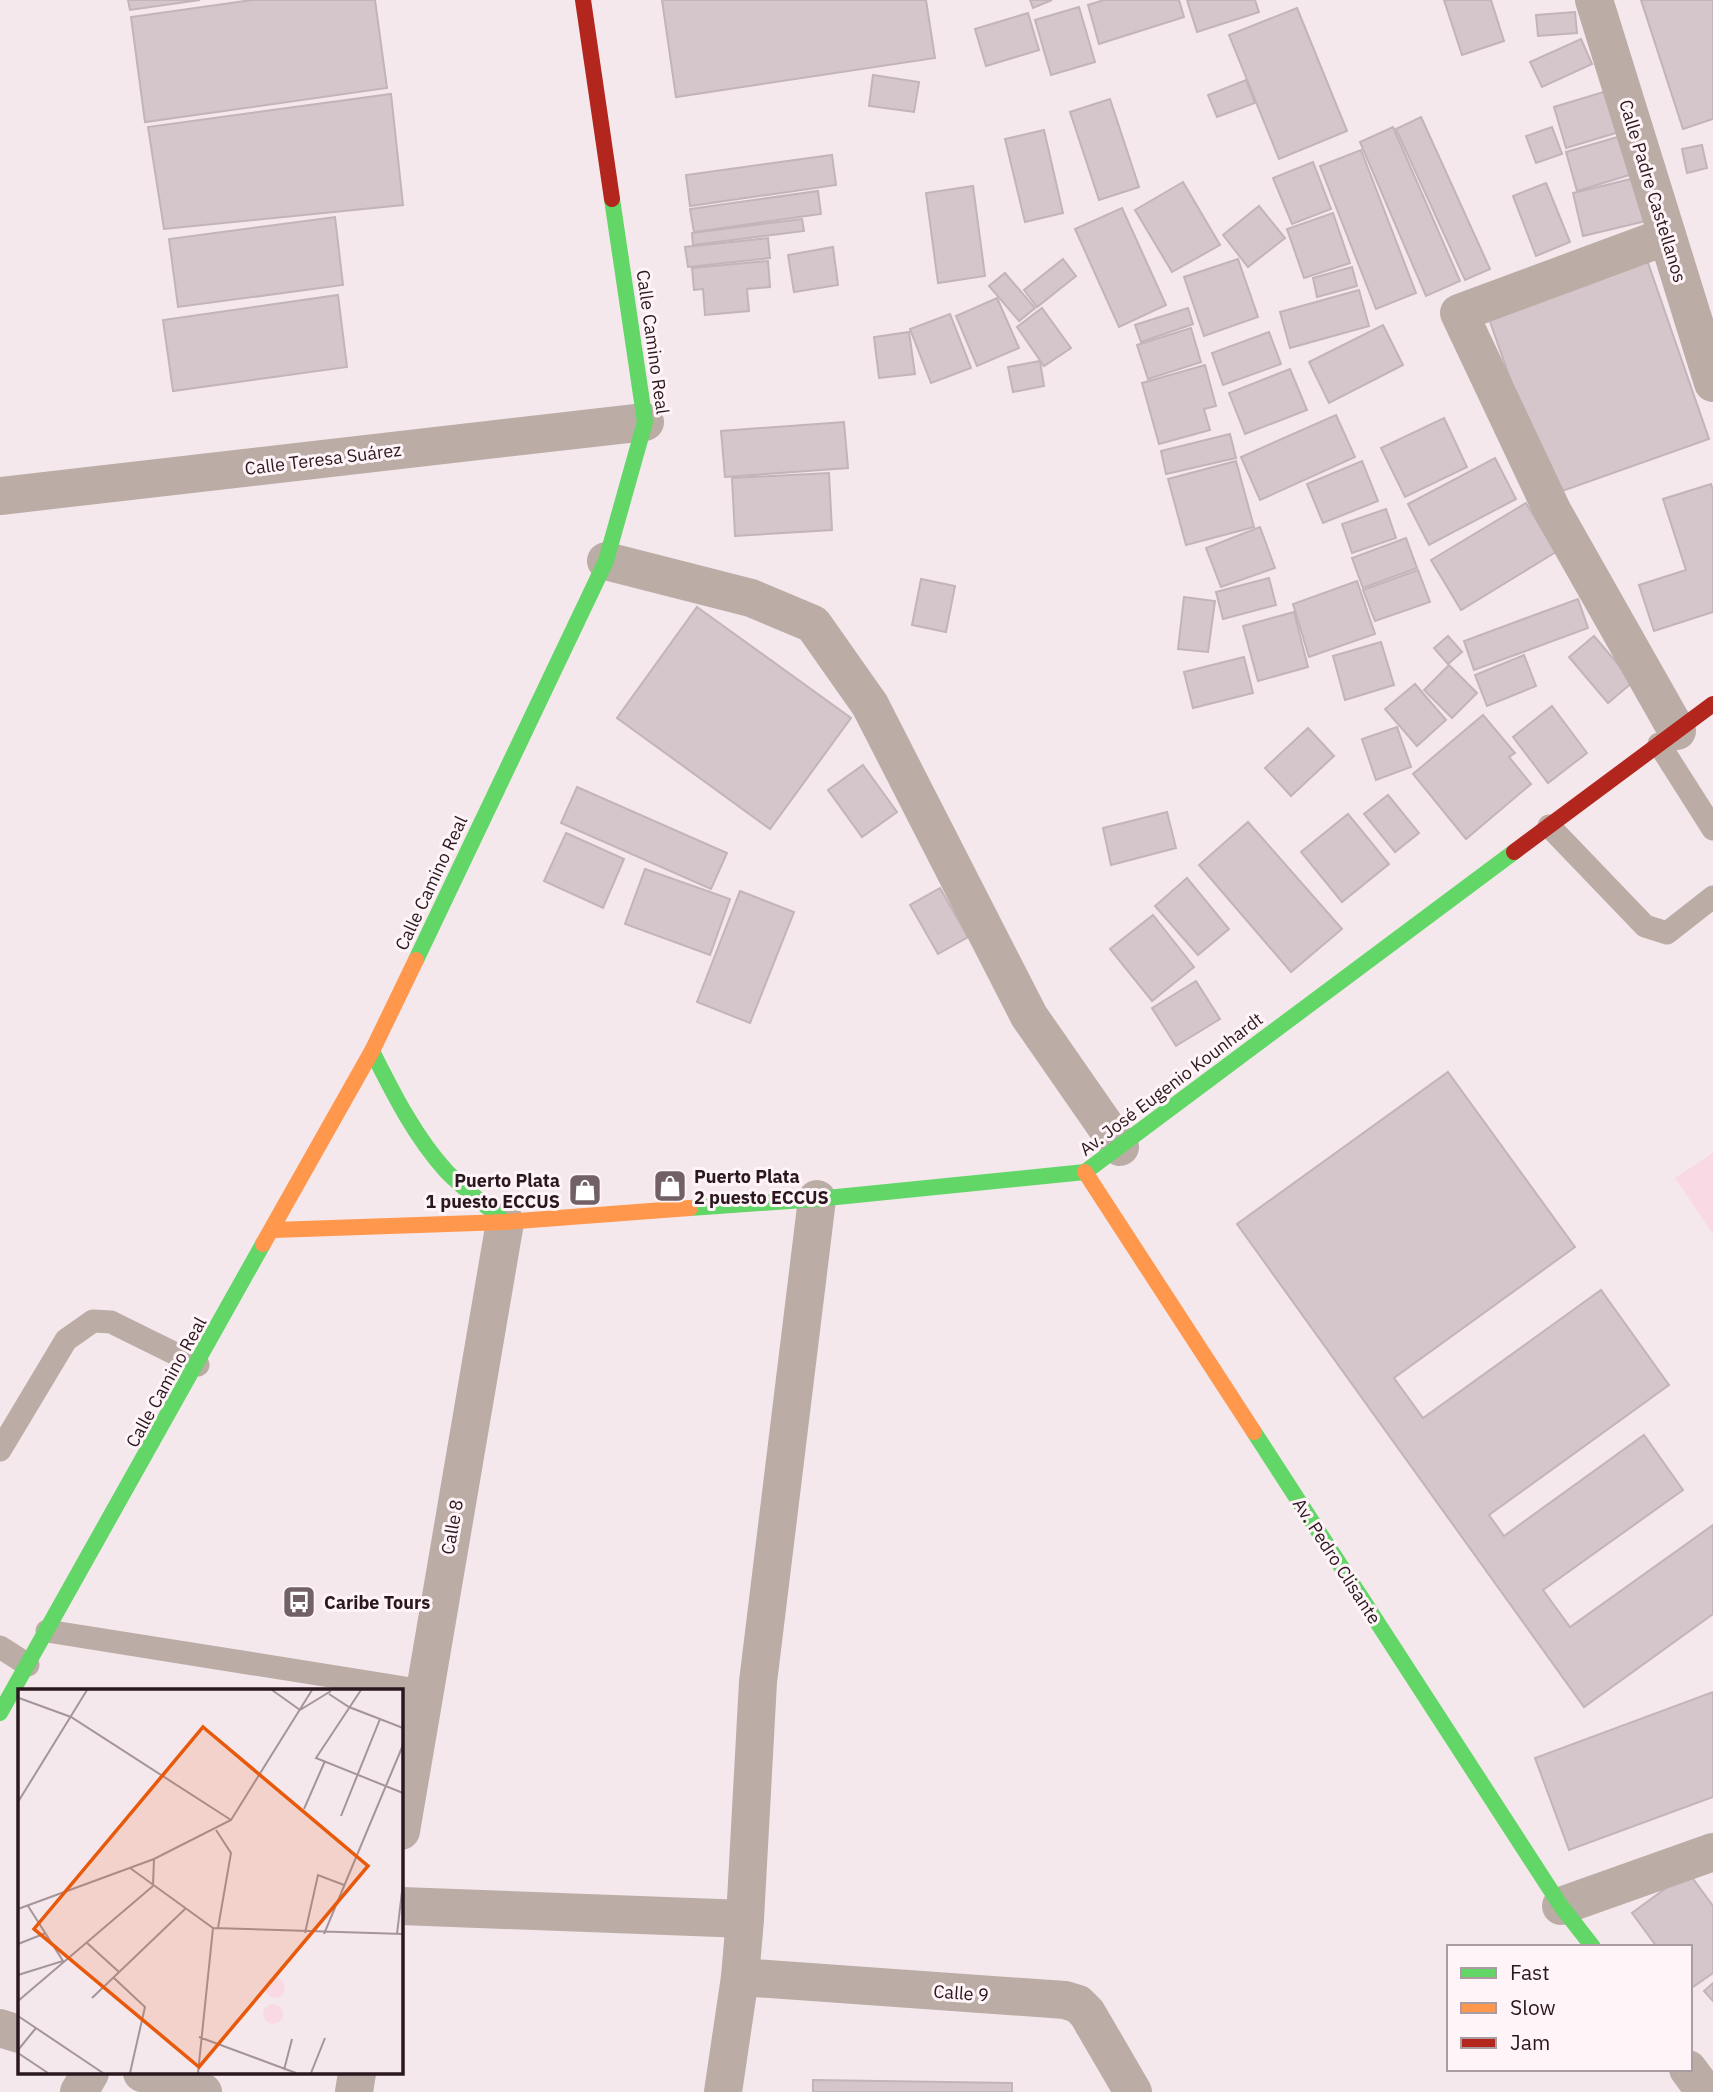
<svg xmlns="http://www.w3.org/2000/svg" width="1713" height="2092" viewBox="0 0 1713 2092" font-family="'IBM Plex Sans',sans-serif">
<rect width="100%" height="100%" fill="#f4e8ec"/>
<path fill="#f9d9e4" d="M1713,1153v81l-38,-56z"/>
<g fill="#d5c6cc" stroke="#c2b4b9" stroke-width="2">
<path d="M128,0h72l-70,10z"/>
<path d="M252,0h123l12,88 -242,34 -14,-105z"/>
<path d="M662,0h264l9,58 -259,39z"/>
<path d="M1030,0h22l-19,8z"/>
<path d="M1104,0h75l5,17 -85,27 -11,-39z"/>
<path d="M1187,0h68l4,12 -62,20z"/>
<path d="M1444,0h47l13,41 -42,14z"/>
<path d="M1641,0h72v119l-30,10z"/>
<path d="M1079,7l16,55 -44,13 -16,-55z"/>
<path d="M1297,8l50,123 -68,28 -50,-124z"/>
<path d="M1575,12l2,21 -39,3 -2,-21z"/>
<path d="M1028,13l11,37 -53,16 -11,-37z"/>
<path d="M1581,39l11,25 -50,23 -12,-25z"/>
<path d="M873,75l46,7 -5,30 -45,-6z"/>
<path d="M1246,80l9,23 -38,14 -9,-22z"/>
<path d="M1617,88l12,41 -63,19 -12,-41z"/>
<path d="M391,94l12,111 -239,24 -16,-102z"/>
<path d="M1110,99l29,88 -40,13 -29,-88z"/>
<path d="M1421,117l69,152 -25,11 -69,-151z"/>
<path d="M1393,127l67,154 -34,15 -66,-154z"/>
<path d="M1552,127l10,27 -26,9 -10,-27z"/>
<path d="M1044,130l19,83 -38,9 -20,-83z"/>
<path d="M1628,134l11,38 -62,19 -11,-39z"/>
<path d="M1702,145l5,23 -20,5 -5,-24z"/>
<path d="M1361,150l55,143 -40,16 -56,-143z"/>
<path d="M832,155l4,30 -146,21 -4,-31z"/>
<path d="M1313,162l18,47 -39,15 -19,-46z"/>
<path d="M1639,177l11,43 -67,16 -10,-43z"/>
<path d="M1183,182l37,63 -48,27 -37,-62z"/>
<path d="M1546,183l24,59 -34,14 -23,-60z"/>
<path d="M973,186l12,90 -47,7 -12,-90z"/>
<path d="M818,191l3,23 -127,18 -4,-23z"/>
<path d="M1259,206l26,32 -37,29 -25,-32z"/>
<path d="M1122,208l44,97 -47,22 -44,-98z"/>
<path d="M1333,213l17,50 -46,15 -17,-49z"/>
<path d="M335,217l8,68 -165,22 -9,-68z"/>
<path d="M802,219l2,12 -111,14 -1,-12z"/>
<path d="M768,238l2,20 -82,9 -3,-20z"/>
<path d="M833,247l5,38 -44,7 -6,-37z"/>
<path d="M1646,257l63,182 -158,56 -64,-182z"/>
<path d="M1063,259l13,17 -39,31 -13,-17z"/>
<path d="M1238,259l20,58 -54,19 -20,-59z"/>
<path d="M768,261l2,26 -23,2 2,22 -44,4 -2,-26 -9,1 -2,-22z"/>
<path d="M1352,267l5,19 -40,11 -4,-19z"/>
<path d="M1005,273l30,35 -16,13 -30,-35z"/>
<path d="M1359,290l10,36 -79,22 -10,-36z"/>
<path d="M338,295l9,72 -174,24 -10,-71z"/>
<path d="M997,298l22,50 -42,18 -21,-50z"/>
<path d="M1042,308l29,40 -27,18 -27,-39z"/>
<path d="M1188,308l5,16 -52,18 -6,-17z"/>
<path d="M950,314l21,54 -40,15 -21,-54z"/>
<path d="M1383,325l20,40 -74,38 -20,-41z"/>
<path d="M1191,328l10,34 -53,17 -11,-34z"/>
<path d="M909,332l6,42 -36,4 -5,-41z"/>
<path d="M1269,332l12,32 -58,21 -11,-32z"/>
<path d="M1040,361l4,25 -31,6 -5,-25z"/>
<path d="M1205,365l11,41 -12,3 6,21 -51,14 -17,-61z"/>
<path d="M1290,369l17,41 -62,24 -16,-41z"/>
<path d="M1336,415l19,42 -95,43 -19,-43z"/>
<path d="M1444,418l23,49 -62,30 -24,-49z"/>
<path d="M844,422l4,46 -123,9 -4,-46z"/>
<path d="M1230,434l6,24 -70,16 -5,-23z"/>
<path d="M1495,458l21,41 -87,46 -21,-41z"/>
<path d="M1236,461l18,66 -68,18 -18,-66z"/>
<path d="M1362,461l16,40 -55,22 -16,-39z"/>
<path d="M829,473l3,57 -97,6 -3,-58z"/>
<path d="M1711,484l2,6v122l-59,19 -15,-46 47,-15 -23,-71z"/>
<path d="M1526,503l30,49 -95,58 -30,-50z"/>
<path d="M1386,509l10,29 -44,15 -10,-29z"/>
<path d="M1260,527l15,41 -54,19 -15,-39z"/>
<path d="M1406,538l11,30 -54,20 -11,-30z"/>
<path d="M1418,570l12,32 -55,19 -12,-31z"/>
<path d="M1269,578l7,27 -53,14 -7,-27z"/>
<path d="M921,579l34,7 -9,46 -34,-7z"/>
<path d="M1357,581l18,53 -66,23 -16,-53z"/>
<path d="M1184,597l31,4 -7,51 -30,-3z"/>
<path d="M1578,599l10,29 -114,42 -10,-29z"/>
<path d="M697,607l154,111 -81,111 -153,-111z"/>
<path d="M1294,612l14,55 -50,14 -15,-55z"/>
<path d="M1448,636l14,16 -14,12 -14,-16z"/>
<path d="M1594,636l39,46 -25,21 -39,-46z"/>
<path d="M1381,642l13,43 -49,15 -12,-44z"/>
<path d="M1524,655l12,31 -49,20 -12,-31z"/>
<path d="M1244,657l9,36 -60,15 -9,-36z"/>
<path d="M1449,665l28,28 -25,25 -28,-28z"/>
<path d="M1415,684l31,36 -29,26 -32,-37z"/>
<path d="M1552,706l35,47 -39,30 -35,-46z"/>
<path d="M1483,715l32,38 -6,4 22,27 -65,55 -53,-65z"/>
<path d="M1397,727l14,40 -35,13 -14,-41z"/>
<path d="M1308,728l26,28 -43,40 -26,-28z"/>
<path d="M863,765l34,47 -35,25 -34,-47z"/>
<path d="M577,787l150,66 -16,36 -150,-66z"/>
<path d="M1388,795l31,38 -24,19 -31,-38z"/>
<path d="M1167,812l9,36 -65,17 -8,-37z"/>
<path d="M1348,814l41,50 -47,38 -41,-50z"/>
<path d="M1248,822l94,107 -51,43 -92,-107z"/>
<path d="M566,833l58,26 -21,49 -59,-27z"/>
<path d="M645,869l85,30 -20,56 -85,-31z"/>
<path d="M1187,878l42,51 -31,26 -43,-49z"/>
<path d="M940,888l28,49 -30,17 -28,-49z"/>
<path d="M740,891l54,21 -44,111 -53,-21z"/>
<path d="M1153,915l41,52 -42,34 -42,-52z"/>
<path d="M1196,981l24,38 -44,27 -24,-38z"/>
<path d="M1448,1072l127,175 -181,131 29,40 178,-128 68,95 -180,130 15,21 140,-101 39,55 -140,100 27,37 143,-102v89l-129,93 -347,-483z"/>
<path d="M1713,1692v105l-144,53 -34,-92z"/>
<path d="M1688,1872l25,34v67l-23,16v-42h-33l-25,-34z"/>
<path d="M1713,1983v18l-9,-10z"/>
<path d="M813,2080l199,3v9h-199z"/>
</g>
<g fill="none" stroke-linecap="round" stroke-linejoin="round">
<g stroke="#bbaca6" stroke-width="23">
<path d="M1659,744l54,85"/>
<path d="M1549,826l96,100 22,7 46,-36"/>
<path d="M0,1450l66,-110 27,-19 18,1 87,43"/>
<path d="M47,1631l377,60"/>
<path d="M0,1647l28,18"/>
</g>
<g stroke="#bbaca6" stroke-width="38">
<path d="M1594,0l119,383"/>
<path d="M1667,236l-208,77 94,199 124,219"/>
<path d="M0,496l645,-74"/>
<path d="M606,561l145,37 62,26 57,81 159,311 91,131"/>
<path d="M401,1831l104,-609"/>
<path d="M401,1906l344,13"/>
<path d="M1561,1906l152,-54"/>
<path d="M740,1977l325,23 13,4 9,9 46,79"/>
<path d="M0,2028l19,6"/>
<path d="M1688,2069l17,23"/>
<path d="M142,2073l61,19"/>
<path d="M79,2092l11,-19"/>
<path d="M354,2092l3,-19"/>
<path d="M723,2092l17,-115 5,-58 13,-237 59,-483"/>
</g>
<g stroke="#63d668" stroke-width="16">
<path d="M416,960l190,-399 39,-139 -33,-223"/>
<path d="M372,1051c21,42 43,86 75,121 18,18 39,33 58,50"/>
<path d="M690,1208l127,-9 268,-27 429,-320"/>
<path d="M1254,1432l307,474 32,41"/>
<path d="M0,1713l263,-469"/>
</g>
<g stroke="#ff974d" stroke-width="16">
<path d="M1085,1172l169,260"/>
<path d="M274,1230l231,-8 185,-14"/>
<path d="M263,1244l109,-193 44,-91"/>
</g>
<g stroke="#b3261e" stroke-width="16">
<path d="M583,0l29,199"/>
<path d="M1514,852l199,-148"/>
</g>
</g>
<defs>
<symbol id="shop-square" viewBox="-11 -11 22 22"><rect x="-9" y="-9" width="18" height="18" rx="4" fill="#716167" stroke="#fff4f7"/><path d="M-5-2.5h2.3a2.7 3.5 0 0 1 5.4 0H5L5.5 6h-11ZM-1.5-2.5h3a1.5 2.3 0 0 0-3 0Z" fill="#fff"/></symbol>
<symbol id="bus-square" viewBox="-11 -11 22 22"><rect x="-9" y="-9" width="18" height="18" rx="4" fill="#716167" stroke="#fff4f7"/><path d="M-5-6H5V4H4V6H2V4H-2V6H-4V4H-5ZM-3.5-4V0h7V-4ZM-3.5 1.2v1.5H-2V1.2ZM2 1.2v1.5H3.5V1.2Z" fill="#fff"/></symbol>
</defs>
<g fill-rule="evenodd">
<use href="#shop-square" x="651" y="1167" width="38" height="38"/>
<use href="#shop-square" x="566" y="1171" width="38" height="38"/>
<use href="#bus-square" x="280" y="1583" width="38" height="38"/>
</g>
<g text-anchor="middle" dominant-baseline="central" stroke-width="6" stroke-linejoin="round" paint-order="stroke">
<g font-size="18" fill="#2b181f" stroke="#fff4f7">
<text transform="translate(1653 191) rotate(73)">Calle Padre Castellanos</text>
<text transform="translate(653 342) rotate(82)">Calle Camino Real</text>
<text transform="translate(323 459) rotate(-7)">Calle Teresa Suárez</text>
<text transform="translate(431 883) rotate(-65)">Calle Camino Real</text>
<text transform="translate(1171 1084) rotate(-37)">Av. José Eugenio Kounhardt</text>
<text transform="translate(166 1382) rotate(-61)">Calle Camino Real</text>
<text transform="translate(452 1527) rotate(-80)">Calle 8</text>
<text transform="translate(1337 1561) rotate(57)">Av. Pedro Clisante</text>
<text transform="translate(961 1993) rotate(4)">Calle 9</text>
</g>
<g font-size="18" font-weight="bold" fill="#2b181f" stroke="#fff4f7" text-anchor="start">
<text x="694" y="1176">Puerto Plata<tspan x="694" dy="21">2 puesto ECCUS</tspan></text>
<text x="560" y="1180" text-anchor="end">Puerto Plata<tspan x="560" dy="21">1 puesto ECCUS</tspan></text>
<text x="324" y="1602">Caribe Tours</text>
</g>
</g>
<g transform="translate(18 1689)">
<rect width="385" height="385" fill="#f4e8ec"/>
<path d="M247 299a10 10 0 1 1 20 0a10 10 0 1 1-20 0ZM245 325a10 10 0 1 1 20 0a10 10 0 1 1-20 0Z" fill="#f9d9e4"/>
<path fill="none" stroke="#a4959a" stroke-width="2" d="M254,1l28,20M343,1l-45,68 87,35M311,5l20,13 54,21M1,9l52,19 160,103M282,21l31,-19M0,113l69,-112M286,120l21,-48M323,127l39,-97M198,141l15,23 -13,75M112,179l83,60 190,6M135,196l1,-26M0,220l136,-50 77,-39 81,-130M287,244l13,-58 26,10M306,245l79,-189M379,245l6,-51M68,253l33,30M0,255l28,-11M0,286l45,-14 -35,-55M96,289l31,29 -15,66M74,309l93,-89M0,312l135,-115M0,327l85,57M181,348l97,36M0,361l18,-22M0,364l30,20M266,381l8,-31M180,384l15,-145M293,384l14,-35"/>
<path fill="#e8590c" fill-opacity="0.15" stroke="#e8590c" stroke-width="3.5" d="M185,38l165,139 -169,201 -165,-138z"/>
<rect width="385" height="385" fill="none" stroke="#2b181f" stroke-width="3.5"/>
</g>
<rect x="1447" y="1945" width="245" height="126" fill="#fff4f7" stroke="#aa9ca1" stroke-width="2"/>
<rect x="1461" y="1968" width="35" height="10" fill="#63d668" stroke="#aa9ca1" stroke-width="2"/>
<text x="1510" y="1980" font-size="21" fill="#2b181f">Fast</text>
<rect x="1461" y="2003" width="35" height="10" fill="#ff974d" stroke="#aa9ca1" stroke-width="2"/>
<text x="1510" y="2015" font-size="21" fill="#2b181f">Slow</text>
<rect x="1461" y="2038" width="35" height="10" fill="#b3261e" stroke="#aa9ca1" stroke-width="2"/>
<text x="1510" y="2050" font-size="21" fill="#2b181f">Jam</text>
</svg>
